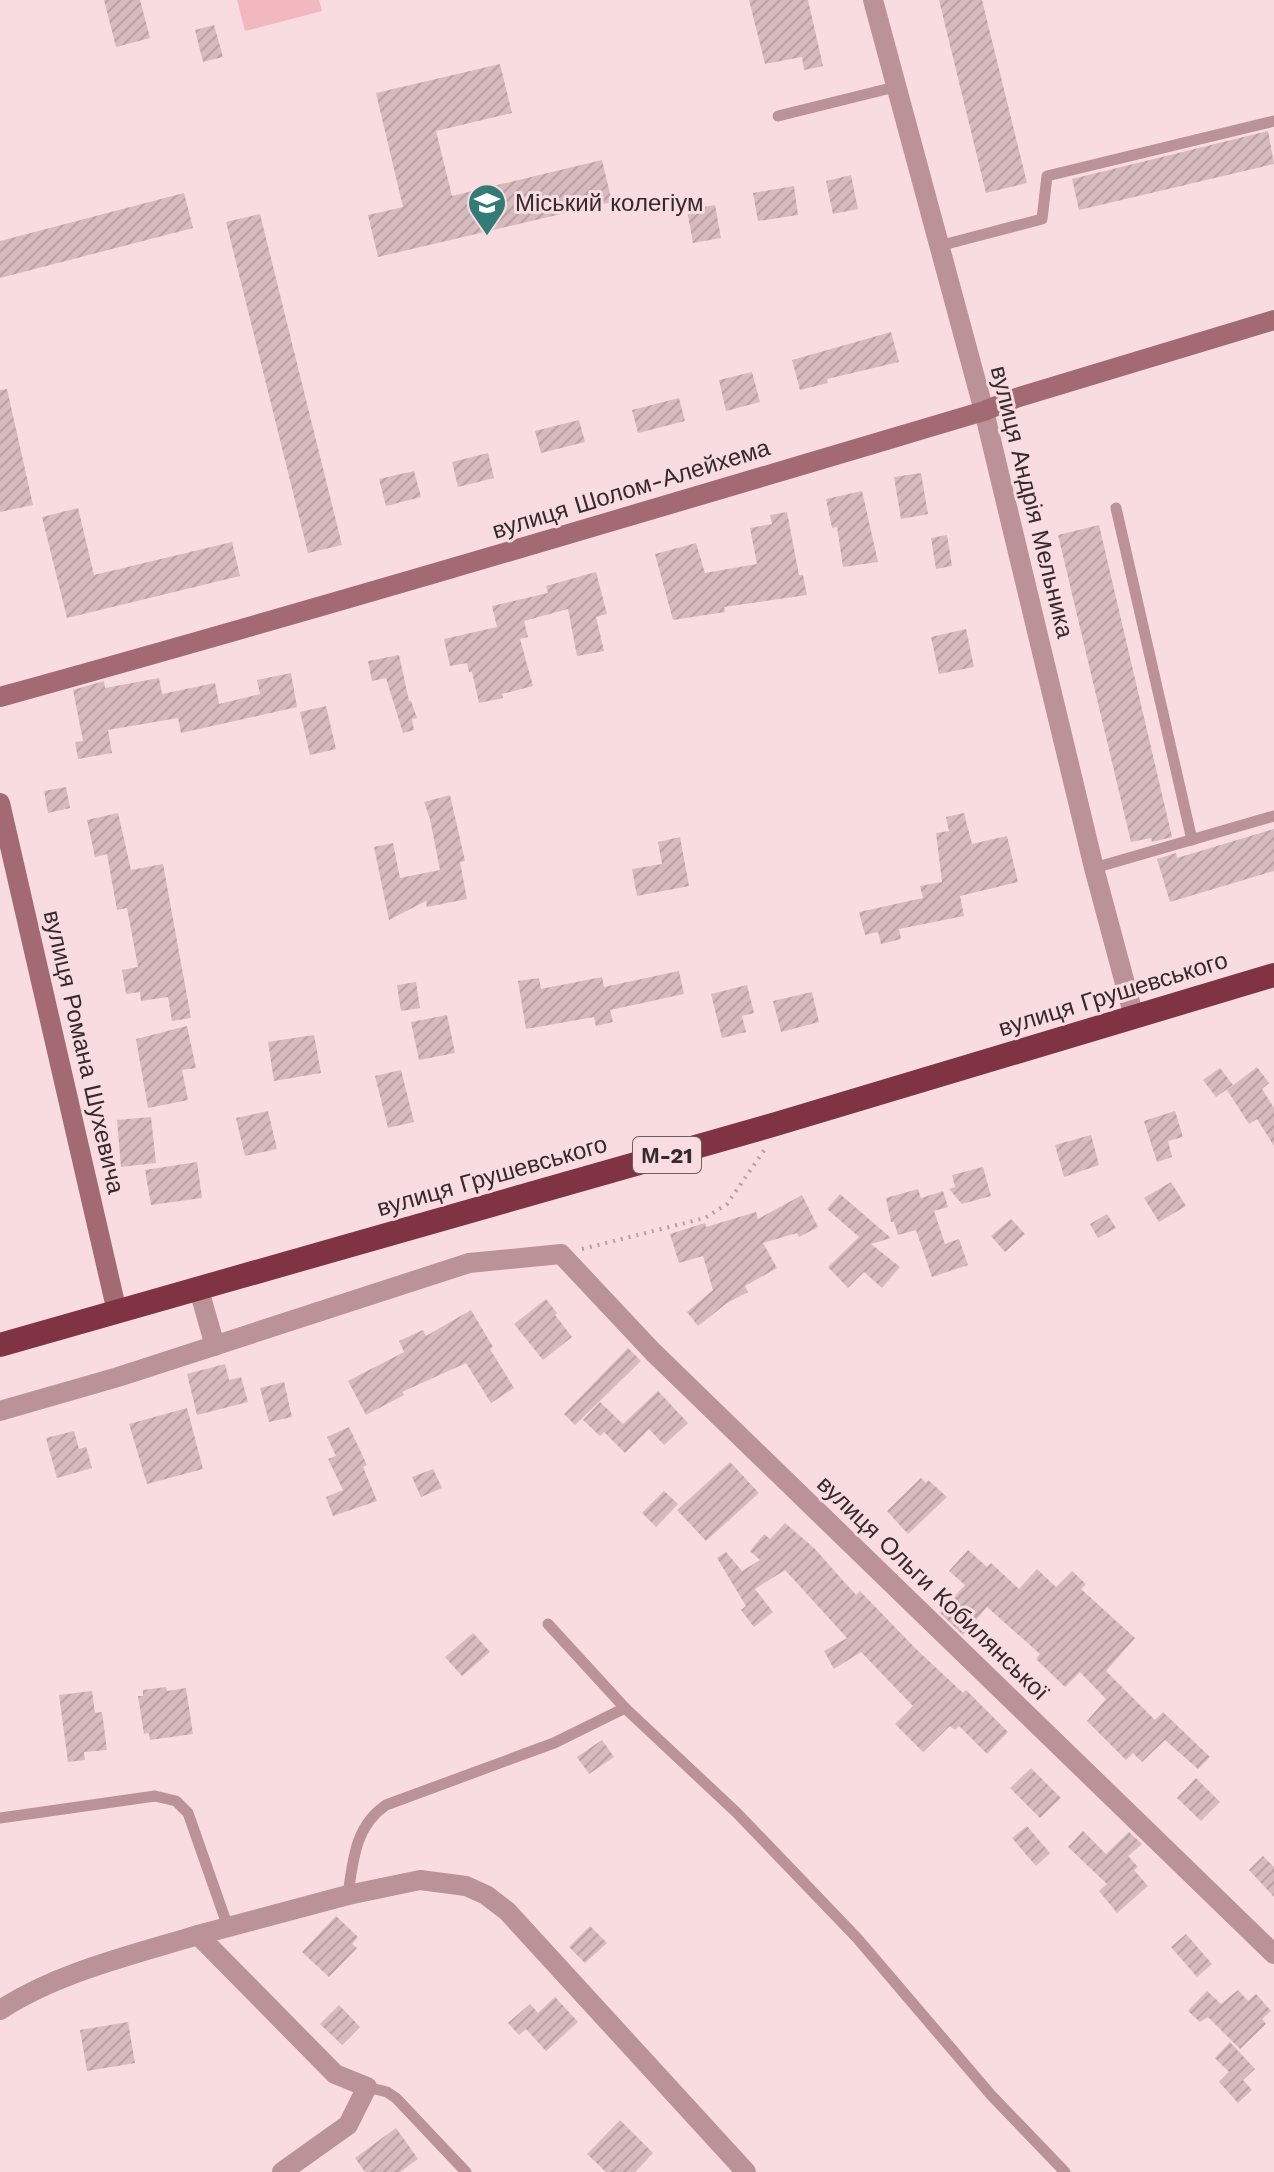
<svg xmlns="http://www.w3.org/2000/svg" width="1274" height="2172" viewBox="0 0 1274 2172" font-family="'Work Sans',sans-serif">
<defs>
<pattern id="building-hatch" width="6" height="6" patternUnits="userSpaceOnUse" patternTransform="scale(2)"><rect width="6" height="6" fill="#d6babd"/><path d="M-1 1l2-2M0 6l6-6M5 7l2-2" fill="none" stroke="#b8a0a3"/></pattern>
</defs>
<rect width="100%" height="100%" fill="#f9dcdf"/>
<path fill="#f1b8bf" d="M237,0h82l3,11 -77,20z"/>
<g fill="url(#building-hatch)">
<path d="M104,0h36l10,38 -34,9z"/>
<path d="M749,0h59l15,66 -19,4 -2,-13 -37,7z"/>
<path d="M939,0h43l45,183 -41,10z"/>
<path d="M214,25l9,32 -20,5 -8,-32z"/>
<path d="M500,64l12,49 -76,18 16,65 150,-36 10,42 -234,55 -10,-42 35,-8 -27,-114z"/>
<path d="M1268,131l6,33 -195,46 -7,-31z"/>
<path d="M851,175l7,34 -25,5 -7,-33z"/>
<path d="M794,186l4,29 -40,6 -5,-28z"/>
<path d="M184,193l9,35 -193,50v-37z"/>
<path d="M715,205l6,33 -28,5 -6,-33z"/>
<path d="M260,214l82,331 -34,8 -82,-331z"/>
<path d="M891,332l8,30 -72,17 1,4 -28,7 -8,-30z"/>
<path d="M752,372l8,30 -34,9 -7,-31z"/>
<path d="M7,389l26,116 -33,7v-122z"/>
<path d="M679,398l6,23 -47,12 -6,-23z"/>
<path d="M579,420l6,22 -44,11 -6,-22z"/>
<path d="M488,453l6,25 -36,9 -6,-25z"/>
<path d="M414,471l7,26 -35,9 -7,-27z"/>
<path d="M921,473l7,41 -27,5 -7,-42z"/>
<path d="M862,491l16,71 -35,5 -6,-40 -5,1 -6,-29z"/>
<path d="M78,508l16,67 138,-33 8,34 -173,42 -25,-101z"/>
<path d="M787,512l12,63h4l4,20 -83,12 1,5 -52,8 -18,-66 41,-11 9,30 52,-9 -7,-36 22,-4 -2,-9z"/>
<path d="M1099,525l73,312 -20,5 -1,-4 -20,4 -73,-307z"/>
<path d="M947,535l5,31 -16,3 -5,-31z"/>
<path d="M596,572l11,42 -11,3 8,34 -27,5 -9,-47 -44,12 4,16 -8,2 13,47 -31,8 1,4 -24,5 -7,-31h-3l-2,-9 -17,3 -6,-27 53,-12 -5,-21 56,-13 -2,-7z"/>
<path d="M966,629l8,38 -35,7 -8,-37z"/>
<path d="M399,655l10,46h2l6,17 -5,1 2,11 -11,3 -17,-55 -14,3 -4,-20z"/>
<path d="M291,673l6,34 -116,26 -3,-15 -70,12 4,23 -34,6 -3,-17 8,-1 -10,-51 31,-9 1,7 54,-10 3,16 53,-11 4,21 41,-10 -3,-14z"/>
<path d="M326,706l10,43 -26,6 -10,-43z"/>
<path d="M66,787l4,21 -22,5 -4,-22z"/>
<path d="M450,795l15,66 -5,1 7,37 -40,8 -1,-6 -37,19 -15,-73 19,-4 7,35 40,-8 -10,-51 -6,-17z"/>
<path d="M118,813l13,57 32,-6 28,154 -19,3 -4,-24 -27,4 -1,-9 -14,2 -4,-24 16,-3 -11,-59 -10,2 -10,-56 -12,3 -8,-37z"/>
<path d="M964,813l8,31 35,-8 11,46 -58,14 4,20 -65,13 2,10 -20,5 -3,-12 -13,3 -6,-23 64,-14 -3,-12 22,-4 -6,-49 13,-2 -3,-14z"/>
<path d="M1274,829v42l-104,31 -13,-43 19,-6 1,5z"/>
<path d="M680,837l9,49 -52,10 -5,-27 30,-5 -4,-22z"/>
<path d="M679,971l5,23 -74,16 3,12 -17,4 -2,-9 -68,12 -8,-48 21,-3 2,11 61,-12 2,10z"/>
<path d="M416,982l4,26 -19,3 -4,-26z"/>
<path d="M747,985l7,28 -12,3 4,16 -24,6 -11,-44z"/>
<path d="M812,992l7,30 -38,10 -8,-31z"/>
<path d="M447,1015l8,38 -36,7 -8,-38z"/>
<path d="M187,1026l9,42 -14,2 6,30 -40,8 -12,-69z"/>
<path d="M314,1035l7,38 -47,8 -6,-39z"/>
<path d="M1257,1067l12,16 -7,6 12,19v38l-17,-27 -8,5 -22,-34z"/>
<path d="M1220,1068l13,17 -17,12 -13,-17z"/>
<path d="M401,1070l13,52 -26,6 -13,-52z"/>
<path d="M268,1111l9,38 -32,7 -9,-38z"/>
<path d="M1175,1111l8,26 -15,4 4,16 -15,5 -13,-41z"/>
<path d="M151,1117l5,46 -35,4 -4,-47z"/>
<path d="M1091,1135l8,30 -35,12 -9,-32z"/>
<path d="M197,1162l5,36 -51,7 -6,-35z"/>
<path d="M983,1167l8,29 -29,8 -13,-15 6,-2 -3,-12z"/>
<path d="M1171,1182l15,24 -27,16 -15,-24z"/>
<path d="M918,1189l3,9 22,-7 5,16 -14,4 11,33 14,-5 9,26 -36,12 -16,-47 -18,5 -4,-13h-3l-5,-24z"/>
<path d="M840,1194l51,44 -20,6 29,23 -18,21 -18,-16 -16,16 -20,-21 31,-30 -32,-28z"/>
<path d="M802,1195l16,32 -19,10 -2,-4 -34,10 14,25 -32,18 3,6 -21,11 -29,23 -11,-14 26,-22 -10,-34 -24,7 -9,-29 35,-11 1,4 50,-15 2,7z"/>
<path d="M1107,1214l9,14 -18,10 -8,-14z"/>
<path d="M1011,1219l14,15 -20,18 -14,-16z"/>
<path d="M546,1299l11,14 -2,2 17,22 -29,23 -29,-36z"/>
<path d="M471,1310l22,37 -3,2 24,39 -23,15 -25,-40 -64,29 2,3 -38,20 -18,-34 56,-29 -5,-11 24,-11 3,6z"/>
<path d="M628,1348l13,13 -66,64 -11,-11z"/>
<path d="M225,1364l4,16 12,-3 7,25 -51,13 -10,-41z"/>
<path d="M284,1382l8,35 -23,5 -9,-34z"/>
<path d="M658,1391l30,32 -24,22 -15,-16 -24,24 -21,-21 -4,4 -17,-16 17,-18 23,22z"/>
<path d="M187,1408l16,61 -56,15 -18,-60z"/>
<path d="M349,1427l18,38 -4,2 14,34 -44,15 -7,-19 17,-7 -15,-31 8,-3 -9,-19z"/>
<path d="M74,1431l5,18 7,-2 6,21 -35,10 -11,-40z"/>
<path d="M730,1462l29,31 -53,48 -29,-31z"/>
<path d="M433,1469l9,19 -21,9 -9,-20z"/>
<path d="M921,1478l5,5 2,-3 19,17 -39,37 -21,-23z"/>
<path d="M664,1491l14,13 -22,23 -14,-14z"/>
<path d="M785,1523l29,25 42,47 4,-4 55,57 48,45 3,-3 42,42 -21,22 -28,-28 -4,4 -5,-4 -27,26 -28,-28 18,-18 -52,-54 -27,17 -10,-18 23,-13 -62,-68 -30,19 18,23 -19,15 -13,-17 5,-4 -29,-48 9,-6 16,19 18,-11 -10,-9 14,-17 6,5z"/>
<path d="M968,1550l19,17 4,-4 28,26 18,-20 19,18 16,-16 14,13 -5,5 54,49 -29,33 49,49 8,-8 47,45 -12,12 -33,-29 -23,22 -9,-9 -7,7 -39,-39 19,-22 -26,-27 -15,15 -29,-28 4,-5 -53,-47 -24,28 -23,-22 25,-28 -16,-14z"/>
<path d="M473,1633l17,19 -28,24 -17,-19z"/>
<path d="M166,1687l1,4 19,-3 7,46 -43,6 -1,-7 -5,1 -6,-38h5v-6z"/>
<path d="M92,1691l3,22 7,-1 5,38 -23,2 1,8 -17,2 -9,-67z"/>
<path d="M602,1740l12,17 -25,17 -12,-17z"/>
<path d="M1031,1768l30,30 -21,20 -30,-30z"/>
<path d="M1196,1778l24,24 -19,19 -24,-23z"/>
<path d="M1027,1826l23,27 -14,13 -24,-28z"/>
<path d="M1083,1831l23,23 23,-22 13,12 -14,12 10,11 -4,3 14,16 -31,27 -18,-22 8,-7 -39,-37z"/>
<path d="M1263,1856l11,11v30l-25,-27z"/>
<path d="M336,1916l22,21 -6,7 5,4 -28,29 -27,-25z"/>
<path d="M590,1926l17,17 -22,20 -16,-16z"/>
<path d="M1186,1934l26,30 -15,13 -26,-30z"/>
<path d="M1238,1990l10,11 8,-7 15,17 -9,8 4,5 -26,25 -32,-32 -8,5 -12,-11 19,-20 14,13z"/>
<path d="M555,1997l23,25 -32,29 -20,-22 -7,6 -11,-12 22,-19 8,9z"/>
<path d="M339,2005l21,22 -18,18 -22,-21z"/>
<path d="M128,2022l7,41 -48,8 -7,-41z"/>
<path d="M1230,2042l25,27 -12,11 9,10 -14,13 -19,-21 10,-10 -14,-14z"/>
<path d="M620,2120l33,33 -18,19h-29l-19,-18z"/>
<path d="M396,2128l22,31 -18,13h-35l-10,-14z"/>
</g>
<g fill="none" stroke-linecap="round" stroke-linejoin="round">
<path stroke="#b69fa2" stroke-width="4" stroke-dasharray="2 6" stroke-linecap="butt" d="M582,1249l123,-31 22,-14 38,-55"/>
<g stroke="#ba9297" stroke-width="11">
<path d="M778,116l117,-29"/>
<path d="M939,246l103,-27 5,-43 227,-55"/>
<path d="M1116,508l76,332"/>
<path d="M1094,868l180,-52"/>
<path d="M625,1708l112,105 120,125 134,157 74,77"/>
<path d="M0,1818l155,-22 21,5 12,12 40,114"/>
<path d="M348,1895c5,-35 7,-69 38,-90l168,-62 71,-35 -77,-84"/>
<path d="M367,2087l20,5 9,6 70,74"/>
</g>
<g stroke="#ba9297" stroke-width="20">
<path d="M873,0l111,411 110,457 40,149"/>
<path d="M199,1290l16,56"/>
<path d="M0,1411l118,-34 351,-114 92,-9 92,98 621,602"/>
<path d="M198,1935l150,-40 72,-15 46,6 20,9 21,16 239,261"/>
<path d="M0,2010c59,-38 132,-55 198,-75l137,139 32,13 -19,38 -66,47"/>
</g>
<g stroke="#a36a73" stroke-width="20">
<path d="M0,697c329,-91 657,-189 984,-286l32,-13 258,-78"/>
<path d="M0,803l117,509"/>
</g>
<path stroke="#803343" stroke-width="24" d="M0,1345l776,-221 498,-149"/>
</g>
<defs>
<symbol id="school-pin" viewBox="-11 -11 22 30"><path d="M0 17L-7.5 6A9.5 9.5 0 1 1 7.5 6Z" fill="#327b76" stroke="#f9dcdf"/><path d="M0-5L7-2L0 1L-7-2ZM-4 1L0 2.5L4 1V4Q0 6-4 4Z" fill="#fff"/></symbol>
</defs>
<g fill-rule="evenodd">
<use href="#school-pin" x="465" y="181" width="44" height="60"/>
</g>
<g text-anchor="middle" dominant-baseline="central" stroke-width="6" stroke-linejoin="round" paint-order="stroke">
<rect fill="#f9dcdf" stroke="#6f5f61" stroke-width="2" x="633" y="1137" width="68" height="36" rx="6"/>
<g font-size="22" font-weight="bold" fill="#342a2b">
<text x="667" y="1155">М-21</text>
</g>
<g font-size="24" fill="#342a2b" stroke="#f9dcdf" text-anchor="start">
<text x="515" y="203">Міський колегіум</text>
</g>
<g font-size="24" fill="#342a2b" stroke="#f9dcdf">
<text transform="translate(631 489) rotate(-17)">вулиця Шолом-Алейхема</text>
<text transform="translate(1032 502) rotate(76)">вулиця Андрія Мельника</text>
<text transform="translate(1113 994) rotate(-17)">вулиця Грушевського</text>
<text transform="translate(84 1052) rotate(77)">вулиця Романа Шухевича</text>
<text transform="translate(492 1176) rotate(-16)">вулиця Грушевського</text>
<text transform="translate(933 1588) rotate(44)">вулиця Ольги Кобилянської</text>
</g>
</g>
</svg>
